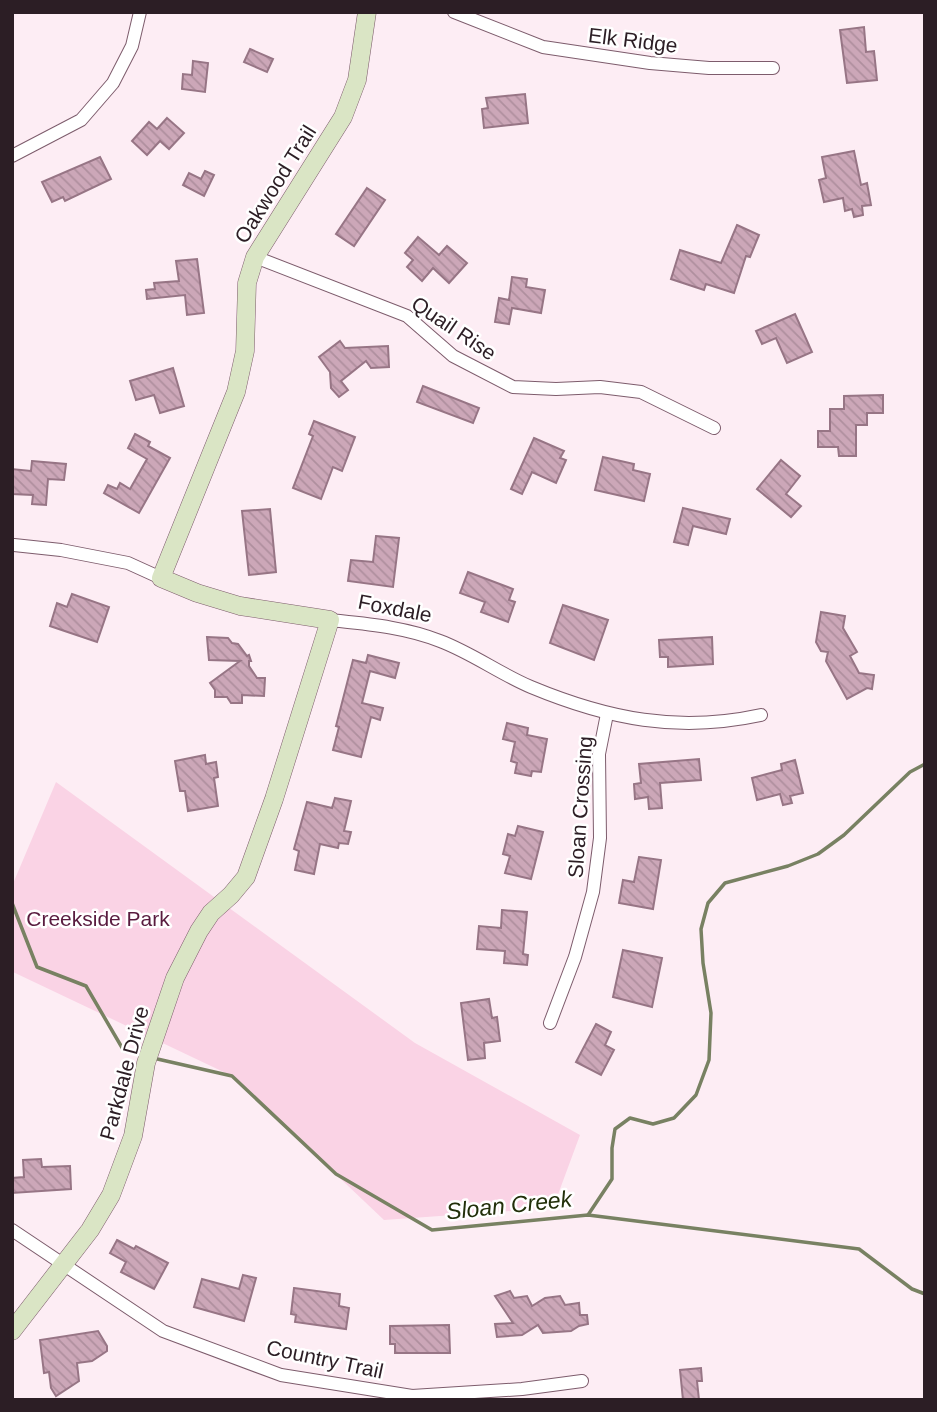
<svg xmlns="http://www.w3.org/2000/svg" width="937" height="1412" viewBox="0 0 937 1412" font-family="Arial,sans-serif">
<defs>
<pattern id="building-back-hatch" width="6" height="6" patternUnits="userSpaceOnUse" patternTransform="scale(1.75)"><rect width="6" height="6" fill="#cca7b8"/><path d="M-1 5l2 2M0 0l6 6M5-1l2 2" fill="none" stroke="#af8f9e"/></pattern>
</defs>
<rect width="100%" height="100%" fill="#fdedf4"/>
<path fill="#fad3e5" d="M56,782l359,261 165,92 -27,73 -169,12 -152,-144 -219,-104 -1,-86z"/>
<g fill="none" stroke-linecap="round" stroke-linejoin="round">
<g stroke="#788162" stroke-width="3.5">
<path d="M12,903l25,64 49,19 38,65 19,4"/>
<path d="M153,1058l79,18 104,98 96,56 156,-15 271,34 53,40 13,5"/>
<path d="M588,1215l24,-36v-31l3,-19 15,-11 23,6 21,-6 22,-23 13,-35 2,-47 -8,-50 -2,-34 7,-26 17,-20 63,-17 30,-12 26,-19 66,-63 15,-8"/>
</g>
</g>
<g fill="url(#building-back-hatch)" stroke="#977585" stroke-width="2">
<path d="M864,27l2,25 8,-1 3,29 -30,3 -7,-53z"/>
<path d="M250,49l23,10 -6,13 -23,-10z"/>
<path d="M193,61l15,2 -3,29 -23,-3 1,-15 9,1z"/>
<path d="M525,94l3,29 -44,5 -2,-19 6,-1 -2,-10z"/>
<path d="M167,118l17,15 -15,16 -9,-8 -13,14 -15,-14 17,-19 8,7z"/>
<path d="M854,151l7,34 6,-2 4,22 -9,1 1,9 -9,2 -2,-8 -7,2 -2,-13 -19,4 -5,-22 7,-2 -4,-21z"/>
<path d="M100,157l11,22 -46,22 -2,-4 -11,5 -10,-20z"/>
<path d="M205,171l9,4 -10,21 -21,-11 6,-12 12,6z"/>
<path d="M367,188l18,12 -31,46 -18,-12z"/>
<path d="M737,225l22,10 -9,22 -4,-1 -12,37 -28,-9 -2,6 -33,-11 9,-29 41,13z"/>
<path d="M418,237l21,18 8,-9 20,17 -18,20 -16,-15 -11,13 -15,-14 6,-7 -8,-7z"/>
<path d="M197,259l7,54 -17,2 -2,-20 -38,4 -1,-9 9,-1 -1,-6 25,-2 -3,-20z"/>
<path d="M512,277l15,2 -1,8 19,3 -4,23 -29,-5 -3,16 -14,-2 4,-24 10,2z"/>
<path d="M795,314l17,38 -25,11 -11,-25 -14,6 -6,-13z"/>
<path d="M340,341l5,7 43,-2 1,21 -18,1 -5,-7 -25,20 7,9 -9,7 -8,-9 -1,-16 -11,-15z"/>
<path d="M173,368l11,38 -24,7 -6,-18 -18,5 -6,-19z"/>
<path d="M423,386l56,22 -6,15 -56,-21z"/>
<path d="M883,395v18h-16v12h-11v31h-17l-1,-9h-20v-16h12v-22h14v-13z"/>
<path d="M314,421l41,16 -13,34 -9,-4 -12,32 -28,-11 20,-52 -4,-2z"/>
<path d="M135,434l15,8 -2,4 22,12 -31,55 -35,-20 4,-8 9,4 3,-6 10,6 17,-30 -19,-11z"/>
<path d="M534,438l30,13 -4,7 6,2 -10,23 -24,-11 -10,22 -11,-5z"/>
<path d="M603,457l31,7 -1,6 17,4 -6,27 -49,-11z"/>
<path d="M781,460l19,16 -14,18 15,12 -10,11 -34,-28z"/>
<path d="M32,461l34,3 -2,16 -16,-1 -2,26 -14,-1 1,-9 -21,-1v-25l19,2z"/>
<path d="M683,508l47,11 -4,15 -33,-8 -5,19 -14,-3z"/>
<path d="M270,509l6,63 -27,3 -7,-64z"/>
<path d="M376,536l23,2 -6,49 -45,-6 3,-21 22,2z"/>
<path d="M468,572l45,17 -4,11 6,2 -7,20 -27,-10 4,-10 -25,-9z"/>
<path d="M72,594l37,13 -12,35 -47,-16 7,-23 10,4z"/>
<path d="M563,605l45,15 -14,40 -44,-17z"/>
<path d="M821,612l24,4 -2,12 14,24 -7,4 9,17 15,2 -2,14 -5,-1 -20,11 -21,-38 2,-9 -7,-1 -5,-9z"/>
<path d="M207,637l21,1 4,5 6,1 9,12 2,-1 2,6h-2v5l8,12h8l-1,18 -22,-1v8h-11l-4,-6h-12v-7l-5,-7 30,-22 -31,-1z"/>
<path d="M712,637l1,27 -45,3v-10h-8l-1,-17z"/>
<path d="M368,655l31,8 -4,15 -25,-7 -8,32 21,5 -3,12 -9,-3 -10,40 -28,-7 6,-23 -3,-1 17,-66 13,3z"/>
<path d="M507,723l21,5 -1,7 20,4 -6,33 -9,-1 -1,5 -16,-3 2,-10 -6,-2 4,-19 -12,-3z"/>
<path d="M205,755l1,9 10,-2 2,15 -4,1 4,28 -30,5 -3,-20h-5l-5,-30z"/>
<path d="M699,759l2,21 -41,3 2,25 -13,1 -1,-12 -13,2 -1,-15 7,-1 -2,-19z"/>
<path d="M795,760l8,33 -13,3 2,7 -9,2 -3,-11 -23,6 -5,-22 30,-8 -1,-6z"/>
<path d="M335,798l16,3 -7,30 7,1 -3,12 -9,-1 -1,5 -18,-4 -6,30 -19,-4 4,-19 -5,-2 13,-47 25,6z"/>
<path d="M518,826l25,6 -12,47 -26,-6 5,-17 -7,-2 5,-20 7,2z"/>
<path d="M639,857l22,3 -8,49 -34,-6 4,-23 11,2z"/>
<path d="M502,910l25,2 -4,42 5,1 -1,10 -23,-2 1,-12 -28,-2 2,-23 22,2z"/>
<path d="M623,950l39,8 -10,49 -39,-10z"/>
<path d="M489,999l3,19 5,-1 3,24 -16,2 1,15 -17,2 -7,-57z"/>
<path d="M596,1024l15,8 -6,13 9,5 -13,25 -25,-13z"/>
<path d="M41,1159l1,8 28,-1 1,23 -59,4v-15l12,-1 -1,-17z"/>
<path d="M117,1240l17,9 2,-3 32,17 -14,26 -33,-17 5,-10 -16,-9z"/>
<path d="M243,1275l13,3 -12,43 -50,-14 8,-28 37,10z"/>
<path d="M294,1288l46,6 -1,12 10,2 -3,21 -51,-7 1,-7 -5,-1z"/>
<path d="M510,1291l4,7 13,-2 5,10 13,-8 15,-2 5,9 14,-2 1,12h7l1,9 -9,2 -8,5 -28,2 -5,-8 -16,10 -25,2 -2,-13 18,-1 -18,-27z"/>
<path d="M449,1325l1,28h-55v-9h-5v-18z"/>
<path d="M98,1331l9,15v5l-15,10 -15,2 2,18 -23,15 -5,-8 -2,-16 -5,1 -4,-33z"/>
<path d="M701,1368l1,13h-5l2,19h-16l-3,-30z"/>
</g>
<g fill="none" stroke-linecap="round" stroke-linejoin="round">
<defs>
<g id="street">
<path d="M454,12l89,35 107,16 59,5h64"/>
<path d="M12,156l69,-36 32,-37 19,-37 8,-34"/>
<path d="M255,257l152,59 46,40 60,31 43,2 44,-2 41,5 73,36"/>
<path d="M14,545l47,5 67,13 33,15"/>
<path d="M330,620c37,4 75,7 110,21 32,12 60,33 91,46 77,32 147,46 230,28"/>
<path d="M550,1023l25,-66 18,-65 7,-54 -1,-84 8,-40"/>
<path d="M12,1230l151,101 118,44 131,21 110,-7 60,-8"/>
</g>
<path id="secondary" d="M12,1331l78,-101 21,-35 22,-59 13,-73 29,-85 24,-47 12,-18 20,-18 15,-18 28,-78 56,-179 -90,-14 -43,-13 -36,-15 75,-186 9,-41 2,-68 8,-26 88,-140 14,-37 10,-68"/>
</defs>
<use href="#street" stroke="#7d5c6c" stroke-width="14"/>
<use href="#secondary" stroke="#7d5c6c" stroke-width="19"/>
<use href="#street" stroke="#fff" stroke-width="12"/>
<use href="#secondary" stroke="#dae5c5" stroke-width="18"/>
</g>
<g text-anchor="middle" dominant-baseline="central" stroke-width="5" stroke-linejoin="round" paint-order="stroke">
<g font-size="21" fill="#2c1e25" stroke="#fff">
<text transform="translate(633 40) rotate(7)">Elk Ridge</text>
<text transform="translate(275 184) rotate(-58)">Oakwood Trail</text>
<text transform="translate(454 328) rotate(34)">Quail Rise</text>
<text transform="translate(395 608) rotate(11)">Foxdale</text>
<text transform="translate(580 807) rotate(-86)">Sloan Crossing</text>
<text transform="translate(124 1073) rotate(-75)">Parkdale Drive</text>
<text transform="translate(325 1359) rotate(12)">Country Trail</text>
</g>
<g font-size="21" fill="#591b3f" stroke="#fff">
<text x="98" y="918">Creekside Park</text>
</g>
<g font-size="23" font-style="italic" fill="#222f0a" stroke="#fff">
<text transform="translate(509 1205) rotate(-6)">Sloan Creek</text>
</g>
</g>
<rect width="937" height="1412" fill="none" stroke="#2c1e25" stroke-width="28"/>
</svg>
